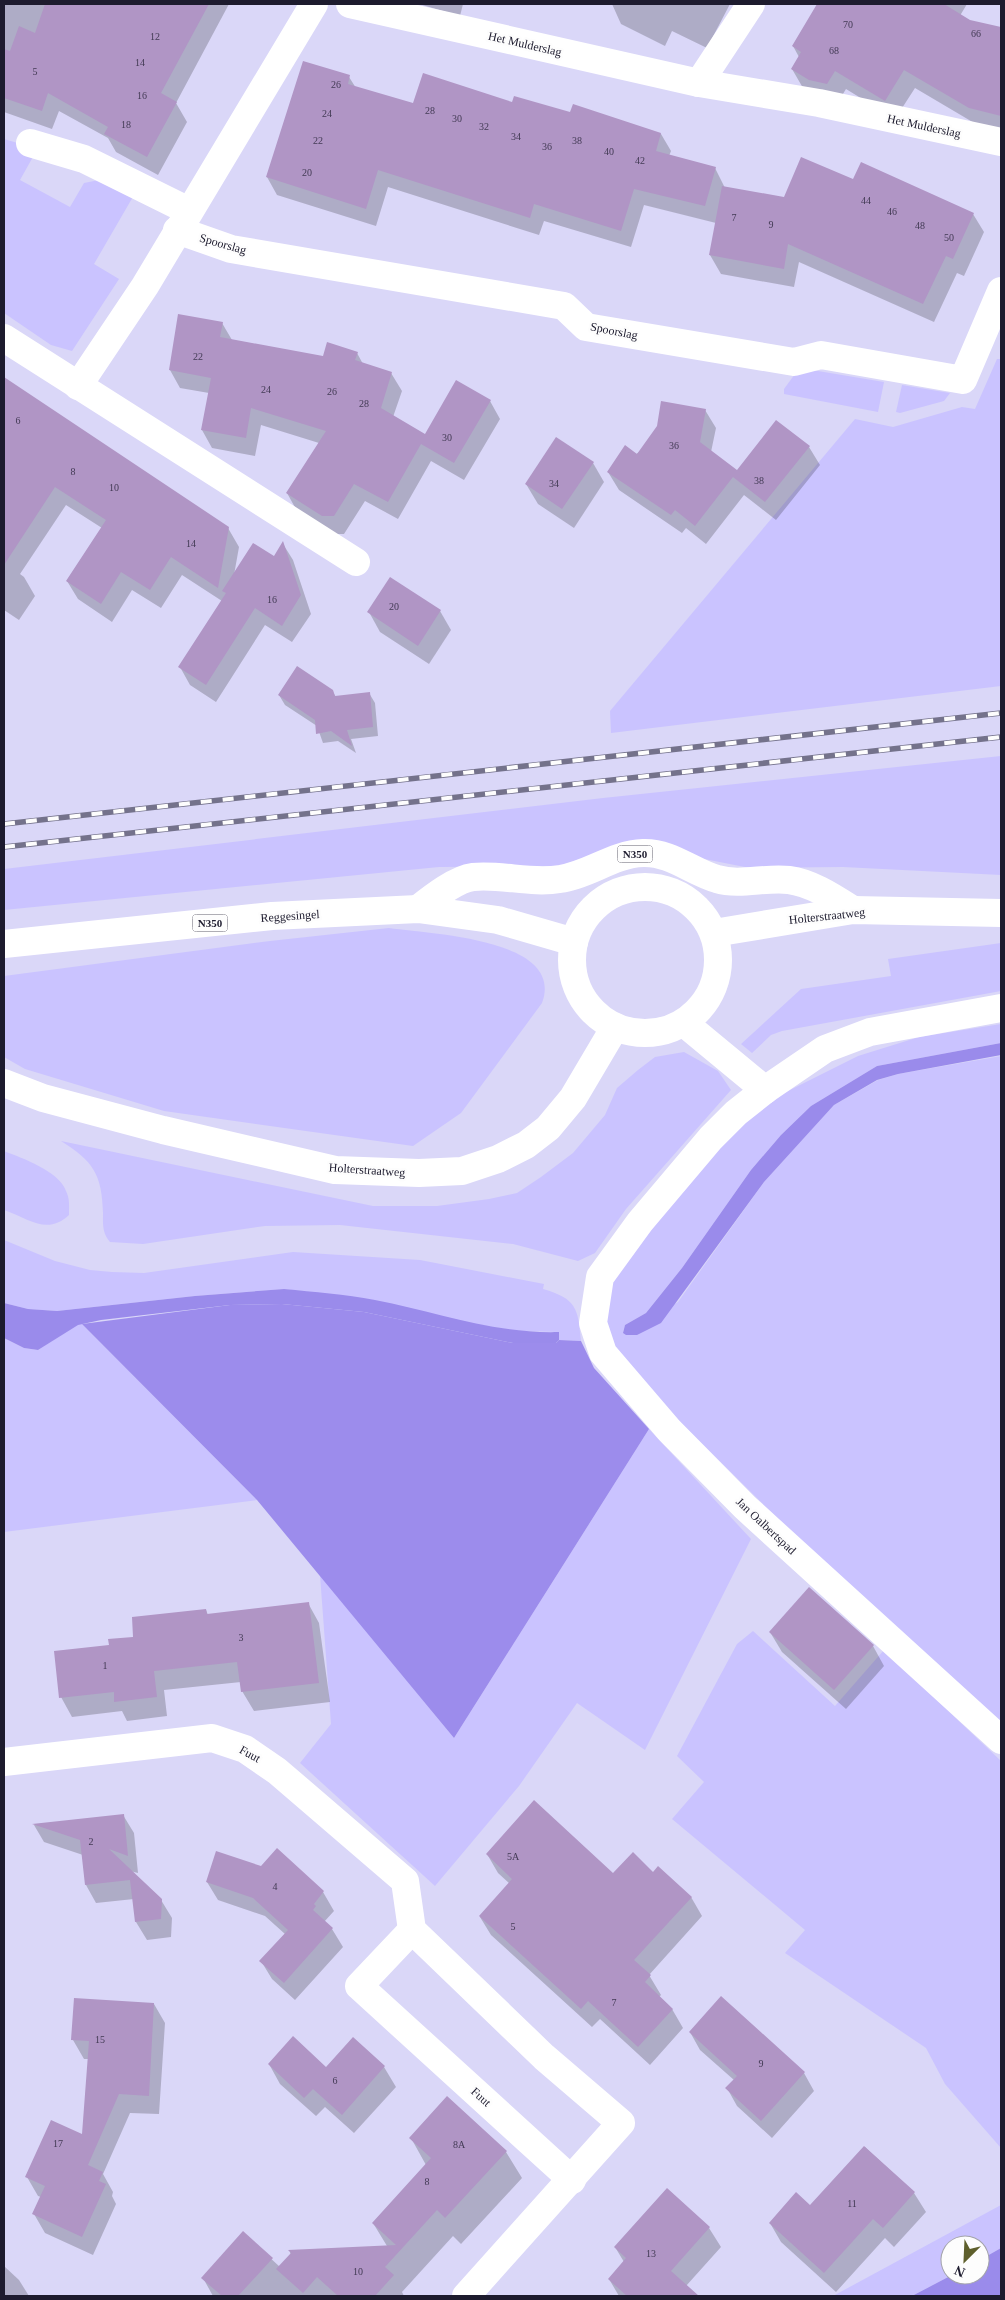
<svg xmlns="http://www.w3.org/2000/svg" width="1005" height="2300" viewBox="0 0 1005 2300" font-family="'Times New Roman',serif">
<rect width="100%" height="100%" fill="#dad7f8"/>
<g fill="#cac3ff">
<path d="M4,139l17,5 13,11 -14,25 50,27 14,-24 20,-4 30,16 -40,69 25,15 -47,72 -21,-6 -47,-32z"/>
<path d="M997,359h4v327l-390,47 -1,-22 245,-292 38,8 69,-20 13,2z"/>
<path d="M812,370l72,12 -6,30 -94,-18v-5l11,-15z"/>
<path d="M902,385l48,8 -6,8 -44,12 -4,-1z"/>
<path d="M1001,756v119l-158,-8 -93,1 -61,-12h-100l-29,10 -121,1 -435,43v-41l599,-71z"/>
<path d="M389,928c39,6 177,10 153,75l-81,110 -48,33 -249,-35 -139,-42 -21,-12v-81l266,-35z"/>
<path d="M1001,943v48l-219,40 -11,4 -19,18 -11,-9 60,-55 90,-13 -3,-17z"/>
<path d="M1001,1024v19l-124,23 -66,40 -30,29 -30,35 -69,98 -36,45 -21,12 -2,7 55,-30 86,-120 70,-77 44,-25 20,-6 103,-18v671l-222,-207 -132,-131 -38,-49 -5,-32 4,-17 11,-21 78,-103 42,-40 35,-29 84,-42 61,-19z"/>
<path d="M684,1052l34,19 13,19 -105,119 -31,44 -17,8 -65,-17 -173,-19 -75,1 -122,18 -33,-2c-8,-10 -7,-17 -7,-29 -1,-39 -10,-52 -42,-72l312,65h64l52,-7 28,-6 24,-16 32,-24 32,-38 12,-27 21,-18 17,-13z"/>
<path d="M4,1151c18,7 55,20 62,40 4,8 3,15 3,24 -22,21 -41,3 -65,-5z"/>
<path d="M4,1240l51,21 35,9 22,2 32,1 149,-21 127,8 124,24 -1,5c34,10 35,19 38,52l-22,-1v-8l-42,-1 -55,-9 -89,-22 -89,-11 -89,7 -138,15 -29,-2 -24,-6z"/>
<path d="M78,1324h4l175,176 -253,32v-194l20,10 14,2z"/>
<path d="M649,1429l102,110 -106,211 -68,-47 -58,83 -84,100 -135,-123 31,-39 -11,-149 134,163z"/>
<path d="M753,1631l82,75 49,-56 117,111v387l-56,-64 -19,-36 -141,-95 20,-23 -133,-111 32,-37 -27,-26 60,-112z"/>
<path d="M1001,2205v43l-21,12v-15h-30v30h2l-40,21h-79z"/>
</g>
<path fill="#9c8cec" d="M282,1304l82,8 149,31h43l3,-3 22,1 13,27 55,61 -195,309 -197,-238 -175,-176 148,-19z"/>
<g fill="#9a8beb">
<path d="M1001,1043v12l-103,19 -21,6 -43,25 -70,77 -103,141 -24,12h-11l-3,-2 2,-8 21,-12 36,-45 69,-98 30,-35 30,-29 66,-40z"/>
<path d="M284,1289c30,3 61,5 91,11 62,12 120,34 184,32v8l-3,3h-43l-149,-31 -82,-8 -52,1 -129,15 -23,5 -40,25 -14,-2 -20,-10v-35l24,6 29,2 138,-15z"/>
<path d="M1001,2248v48h-89l40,-21h28v-15z"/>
</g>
<g fill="#0003">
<path d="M4,4h70l-2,28 16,-28h141l-53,99 11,19 -29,53 -42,-23 -8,-14 -49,-27 -7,18 -48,-17z"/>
<path d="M419,4h44l-3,12z"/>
<path d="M612,4h118l-23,44 -35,-17 -7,15 -44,-22z"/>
<path d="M819,4h148l-9,15 43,9v103l-20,-4 -66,-39 -20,31 -49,-30 -8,13 -35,-14 -11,-19 7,-12 -6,-11z"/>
<path d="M304,62l45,15 7,11 58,16h99l58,9 90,21 10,17 -2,5 46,12 10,20 59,11 70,-18 119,33 11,18 -20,44 -7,-3 -23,49 -135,-60 -5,25 -73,-13 -11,-19 6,-32 -72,-18 -13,42 -87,-26 -5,14 -151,-48 -12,39 -99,-31 -10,-18z"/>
<path d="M222,323l10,17 91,17 34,-4 6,11 28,9 11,18 -9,26 32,18 65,-34 10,18 -36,61 -33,-19 -33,58 -33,-18 -21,33h-11l-36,-23 -10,-18 32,-50 -58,-18 -6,31 -43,-8 -10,-18 7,-37 -29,-5 -10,-18z"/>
<path d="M4,379l224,149 11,19 -5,28 40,-17 9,-14 10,16 18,54 -19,28 -27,-17 -49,77 -26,-17 -10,-18 42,-66 -40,-26 -21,33 -29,-18 -20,32 -34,-23 -11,-18 35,-53 -36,-23 -46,69 4,3 11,19 -16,24 -15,-10z"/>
<path d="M705,410l11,18 -5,24 26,20 72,-25 11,18 -44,55 -32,-25 -38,49 -20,-16 -4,5 -63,-43 -11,-18z"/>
<path d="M593,463l11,19 -30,46 -36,-24 -12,-20z"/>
<path d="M440,611l11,19 -22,34 -49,-32 -11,-20z"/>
<path d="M332,691l4,6 33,-4 6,10 3,33 -27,3 5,14 -18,-12 -15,2 -6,-17 -32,-21 -6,-10z"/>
<path d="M809,1589l64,57 11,20 -38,43 -64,-57 -12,-20z"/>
<path d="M308,1603l11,20 11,79 -76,9 -12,-20 -1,-9 -77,8 3,26 -40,5 -5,-10 -50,6 -11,-20 49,-51 96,-36 2,5z"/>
<path d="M123,1815l11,18 4,40 -8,-2 31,29 11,18 -1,19 -24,3 -11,-18 -2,-23 -38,4 -10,-18 -3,-30 -39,-13 -10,-17z"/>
<path d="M277,1850l46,42 11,19 -10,11 8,7 11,18 -48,53 -23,-21 -11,-18 24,-27 -20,-18 -47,-16 -11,-18 55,-15z"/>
<path d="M487,1854l126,21 40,-2 38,24 11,19 -53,59 12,20 -2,2 13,12 11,19 -33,37 -50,-46 -8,8 -101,-92 -11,-18 30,-33 -12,-11z"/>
<path d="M721,1998l83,75 10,18 -42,47 -35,-32 -10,-18 7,-8 -34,-30 -10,-18z"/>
<path d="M154,2004l11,19 -6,91 -29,-1 -27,61 10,18 -1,4 4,8 -23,51 -48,-22 -11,-19 7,-17 -3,-1 -11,-19 56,-41 6,-77h-5l-11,-19z"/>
<path d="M353,2039l31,28 12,20 -42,46 -29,-26 -9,9 -36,-32 -11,-20 58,5z"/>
<path d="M411,2138l95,14 16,26 -61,66 -8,-8 -51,56 2,4h-191l-10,-18 40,-45 37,34 11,-12 -1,-3 97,-6 -14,-23 53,-58z"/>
<path d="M865,2147l49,46 12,19 -32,35 -9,-9 -49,54 -55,-50 -11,-19 40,-16z"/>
<path d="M667,2190l42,38 12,19 -35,39 11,10h-78l-10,-17 15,-17 -9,-15z"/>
<path d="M4,2266l15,14 10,16h-25z"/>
</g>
<g fill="#b095c5">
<path d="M45,4h164l-48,89 16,9 -30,55 -43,-23 4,-7 -60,-34 -6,18 -38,-13v-49l6,2 9,-25 16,7z"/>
<path d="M817,4h127l26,16 31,7v89l-32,-8 -65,-38 -19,31 -50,-30 -8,13 -18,-4 -18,-11 10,-17 -9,-6z"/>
<path d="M303,61l47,14 -2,9 65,19 10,-30 89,29 2,-6 56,16 3,-8 88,29 -5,18 60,16 -11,39 -71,-17 -13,42 -87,-27 -4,14 -152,-48 -12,39 -100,-32z"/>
<path d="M801,157l52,22 8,-17 113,51 -21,46 -7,-3 -23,48 -135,-60 -4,25 -75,-14 13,-69 62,11z"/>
<path d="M178,314l45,8 -3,15 103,19 4,-14 31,10 -3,8 37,12 -11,36 44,26 31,-54 35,20 -37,63 -33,-19 -33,58 -34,-18 -20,32h-12l-36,-23 40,-62 -75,-23 -5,30 -45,-8 10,-52 -42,-8z"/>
<path d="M4,377l225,150 -11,61 -47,-31 -21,33 -29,-18 -20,32 -35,-23 40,-61 -51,-33 -51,78z"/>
<path d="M661,401l45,8 -6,33 37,28 39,-50 34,26 -45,56 -32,-25 -38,49 -20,-16 -4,5 -64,-43 18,-27 12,9 20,-28z"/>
<path d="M556,437l38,25 -32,47 -37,-25z"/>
<path d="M283,541l18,54 -19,31 -27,-18 -49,77 -28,-18 48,-74 -4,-2 31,-48 21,13z"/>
<path d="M390,577l51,33 -23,36 -51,-34z"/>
<path d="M297,666l36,24 2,6 35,-4 3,35 -26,3 5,16 -21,-15 -15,3 -1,-14 -37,-25z"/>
<path d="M809,1587l65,58 -40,45 -65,-58z"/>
<path d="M309,1602l10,81 -78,9 -4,-30 -83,9 3,26 -43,5v-10l-55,6 -5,-47 55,-6 -1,-6 25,-2 -1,-20 74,-8 1,5z"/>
<path d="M534,1800l79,73 20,-21 20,20 5,-6 34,31 -58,63 17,15 -6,7 28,27 -35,38 -50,-46 -7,8 -102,-93 33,-37 -26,-25z"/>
<path d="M124,1814l4,42 -19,-7 53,50 -1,20 -26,3 -5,-42 -45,5 -5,-45 -48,-16z"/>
<path d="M277,1848l47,43 -10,13 2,2 -3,4 20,18 -49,55 -25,-22 29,-31 -35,-32 -47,-16 10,-31 45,15z"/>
<path d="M721,1996l84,76 -44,49 -36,-33 12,-12 -48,-44z"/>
<path d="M74,1998l80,5 -5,93 -30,-2 -31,71 15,7 -4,9 7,3 -24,53 -50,-23 13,-28 -20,-9 26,-57 31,14 7,-93 -18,-1z"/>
<path d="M293,2036l33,31 27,-30 32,29 -43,49 -29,-26 -9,9 -36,-34z"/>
<path d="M447,2096l60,55 -62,67 -8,-8 -52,57 9,8 -19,21h-37l-21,-19 -14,16 -27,-24 15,-16 -3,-3 108,-5 -24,-22 59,-65 -22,-20z"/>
<path d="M864,2146l51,46 -32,36 -10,-9 -49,54 -55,-50 27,-31 14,13z"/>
<path d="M667,2188l43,39 -39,44 28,25h-72l-19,-17 18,-21 -12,-11z"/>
<path d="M243,2231l30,27 -35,38h-16l-21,-18z"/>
</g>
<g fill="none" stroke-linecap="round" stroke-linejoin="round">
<g stroke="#fff" stroke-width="28">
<path d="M350,4l349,79 120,20 182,39"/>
<path d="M699,83l52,-79"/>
<path d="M30,143l54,16 105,52"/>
<path d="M177,230l54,19 333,57 22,21 208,35 27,-7 142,25 38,-89"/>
<path d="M4,338l352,224"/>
<path d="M78,386l67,-100 169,-282"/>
<path d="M1001,1008l-131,24 -45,17 -60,41 -29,23 -25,25 -71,84 -40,55 -7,46 10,30 66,77 76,77 256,233"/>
<path d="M684,1023l81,67"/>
<path d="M4,1762l208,-24 33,11 32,22 128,110 7,49 132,127 77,66 -155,173"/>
<path d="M412,1930l-53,56 213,194"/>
</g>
<path stroke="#fff" stroke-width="28" d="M4,1083l39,15 120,32 172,40 84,3 43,-2 36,-12 28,-14 22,-17 25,-30 42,-71"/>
<g stroke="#fff" stroke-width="28">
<circle cx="645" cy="960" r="73"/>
<path d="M418,909c14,-11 38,-30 55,-32 29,-3 58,7 87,2 29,-4 53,-25 83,-26 28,-1 49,19 74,26 23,7 48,-2 72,1 23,3 45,18 64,30"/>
<path d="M714,933l139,-23 148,3"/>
<path d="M4,944l268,-28 146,-7 80,11 76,22"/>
</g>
<defs>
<g id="rail">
<path d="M4,824l997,-111"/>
<path d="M4,847l997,-110"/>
</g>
</defs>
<use href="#rail" stroke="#74728b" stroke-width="5.5"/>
<use href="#rail" stroke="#fdfdfd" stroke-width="4" stroke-dasharray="11" stroke-linecap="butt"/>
</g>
<g text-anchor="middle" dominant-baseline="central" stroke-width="5" stroke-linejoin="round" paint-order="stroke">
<g font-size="10" fill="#423a54">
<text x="848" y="24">70</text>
<text x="976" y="33">66</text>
<text x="155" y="36">12</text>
<text x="834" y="50">68</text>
<text x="140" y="62">14</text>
<text x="35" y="71">5</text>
<text x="336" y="84">26</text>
<text x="142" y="95">16</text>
<text x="430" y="110">28</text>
<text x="327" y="113">24</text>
<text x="457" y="118">30</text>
<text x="126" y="124">18</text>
<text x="484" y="126">32</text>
<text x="516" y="136">34</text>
<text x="318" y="140">22</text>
<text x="577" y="140">38</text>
<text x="547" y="146">36</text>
<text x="609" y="151">40</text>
<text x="640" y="160">42</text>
<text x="307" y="172">20</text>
<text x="866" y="200">44</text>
<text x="892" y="211">46</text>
<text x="734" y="217">7</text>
<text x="771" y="224">9</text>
<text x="920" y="225">48</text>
<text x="949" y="237">50</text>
<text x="198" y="356">22</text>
<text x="266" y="389">24</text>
<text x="332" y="391">26</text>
<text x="364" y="403">28</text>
<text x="18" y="420">6</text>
<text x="447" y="437">30</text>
<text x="674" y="445">36</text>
<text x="73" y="471">8</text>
<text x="759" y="480">38</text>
<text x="554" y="483">34</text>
<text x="114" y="487">10</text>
<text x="191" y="543">14</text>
<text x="272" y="599">16</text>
<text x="394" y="606">20</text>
<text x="241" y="1637">3</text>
<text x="105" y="1665">1</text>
<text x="91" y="1841">2</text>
<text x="513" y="1856">5A</text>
<text x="275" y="1886">4</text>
<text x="513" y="1926">5</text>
<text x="614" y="2002">7</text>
<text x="100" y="2039">15</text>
<text x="761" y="2063">9</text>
<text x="335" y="2080">6</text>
<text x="58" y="2143">17</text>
<text x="459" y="2144">8A</text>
<text x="427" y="2181">8</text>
<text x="852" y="2203">11</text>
<text x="651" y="2253">13</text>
<text x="358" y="2271">10</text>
</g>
<g fill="#fdfdfd" stroke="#605f6c" stroke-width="1">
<rect x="617.5" y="845.5" width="35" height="17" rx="4"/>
<rect x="192.5" y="914.5" width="35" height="17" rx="4"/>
</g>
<g font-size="11" font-weight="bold" fill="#1d1b2e">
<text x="635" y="854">N350</text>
<text x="210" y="923">N350</text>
</g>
<g font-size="12" fill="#1d1b2e" stroke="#fdfdfd">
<text transform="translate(525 44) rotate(13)">Het Mulderslag</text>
<text transform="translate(924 126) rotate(12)">Het Mulderslag</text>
<text transform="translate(223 244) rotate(16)">Spoorslag</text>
<text transform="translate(614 331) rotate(11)">Spoorslag</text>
<text transform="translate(290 916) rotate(-4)">Reggesingel</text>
<text transform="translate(827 916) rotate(-6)">Holterstraatweg</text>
<text transform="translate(367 1170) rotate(4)">Holterstraatweg</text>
<text transform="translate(766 1526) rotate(43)">Jan Oalbertspad</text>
<text transform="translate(250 1754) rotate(29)">Fuut</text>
<text transform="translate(481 2097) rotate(42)">Fuut</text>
</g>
</g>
<rect width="1005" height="2300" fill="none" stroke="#1d1b2e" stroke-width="10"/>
<g transform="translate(965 2260) rotate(204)"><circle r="24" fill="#fdfdfd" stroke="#a3a3aa"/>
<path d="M0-4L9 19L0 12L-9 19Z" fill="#5e5f2c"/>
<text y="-8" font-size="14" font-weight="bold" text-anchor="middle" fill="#1d1b2e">N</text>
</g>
</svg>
